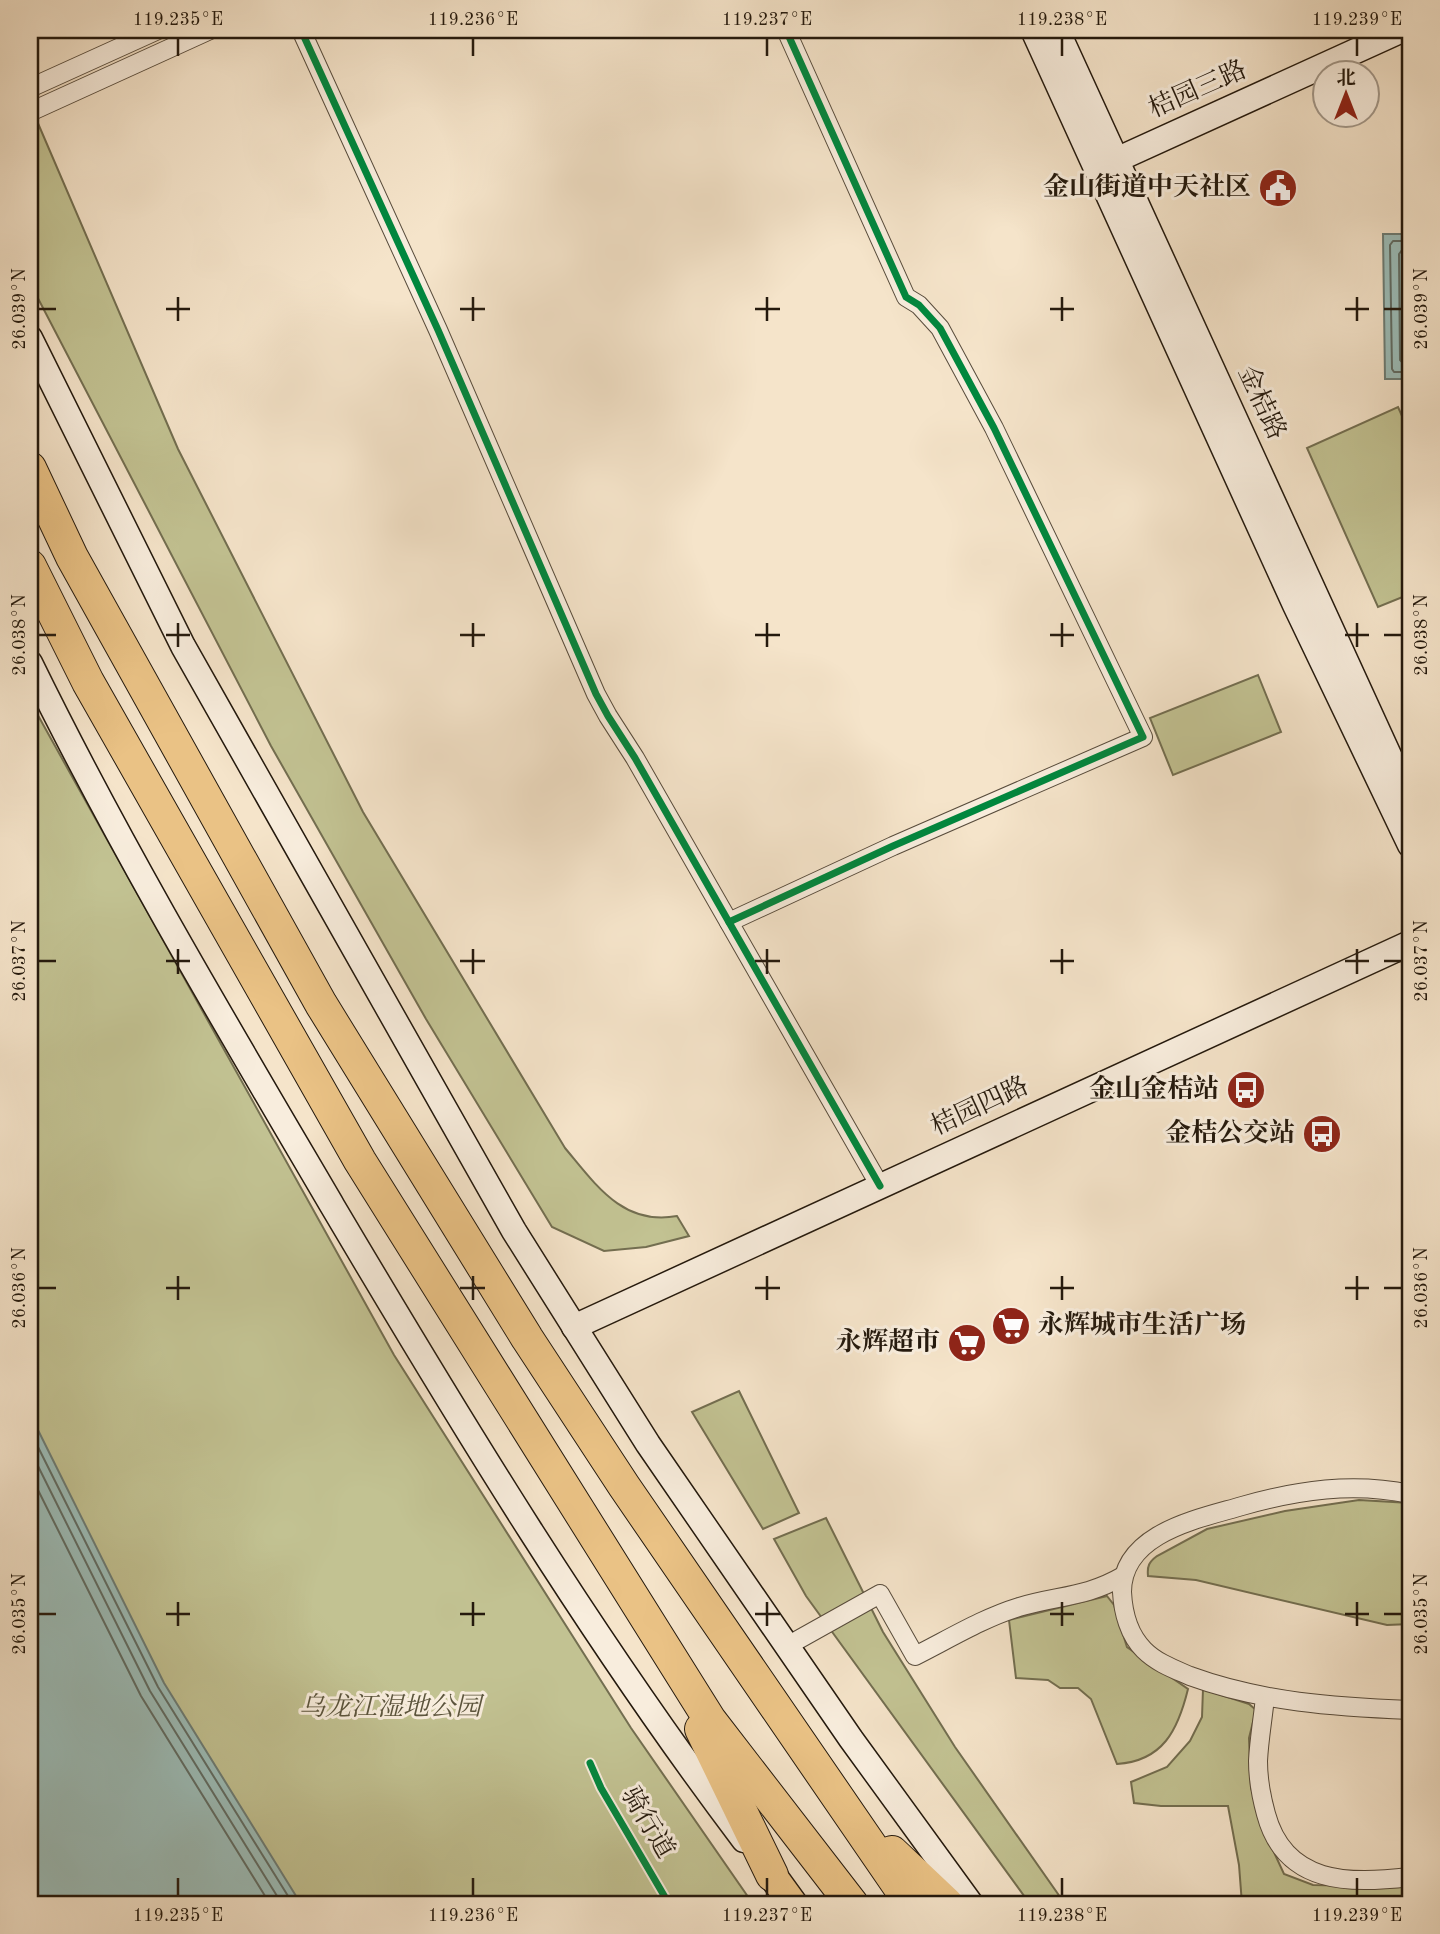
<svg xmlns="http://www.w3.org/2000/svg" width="1440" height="1934" viewBox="0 0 1440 1934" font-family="'Old Standard TT','Noto Serif SC',serif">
<rect width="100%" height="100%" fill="#f5e4ca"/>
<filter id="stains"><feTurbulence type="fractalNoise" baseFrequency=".00286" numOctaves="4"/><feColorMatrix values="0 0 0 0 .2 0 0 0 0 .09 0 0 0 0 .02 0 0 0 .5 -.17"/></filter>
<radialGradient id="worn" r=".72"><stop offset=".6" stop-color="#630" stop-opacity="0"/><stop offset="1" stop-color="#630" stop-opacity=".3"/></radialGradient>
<g fill="#c2c292" stroke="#736e50" stroke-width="2">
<path d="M37,121l141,328 185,363 202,336c31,37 58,78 112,68l12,20 -43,11 -42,4 -52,-24 -126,-208 -155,-273 -241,-463v-159z"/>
<path d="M1398,407l12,27v160l-32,13 -71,-159z"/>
<path d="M1258,675l23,57 -108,43 -23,-57z"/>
<path d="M30,701l364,654 237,373 122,176h-469l-254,-454z"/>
<path d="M739,1391l60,122 -36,16 -71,-117z"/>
<path d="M1359,1500l51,3v121l-23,1 -191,-45 -48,-4c-1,-10 1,-14 9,-20l50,-27 78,-18z"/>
<path d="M826,1518l57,114 72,115 110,157h-35l-224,-308 -32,-57z"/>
<path d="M1107,1596l7,9 13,42 61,42c-10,41 -25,72 -71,75l-26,-65 -13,-11h-18l-12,-8 -32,-2 -7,-58z"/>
<path d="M1203,1689l46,15 7,6 -7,28 2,50 20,58 13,28 29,11 95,2 2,1v16h-168l-3,-39 -11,-59h-67l-27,-3 -3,-21 36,-15 23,-26 12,-24z"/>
</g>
<g fill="#9cbeba" stroke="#6c7c75" stroke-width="2">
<path d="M1383,234h27v145h-25z"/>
<path d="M30,1414l134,269 137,221h-271z"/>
</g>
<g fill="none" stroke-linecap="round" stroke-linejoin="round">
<g stroke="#606c64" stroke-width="2">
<path d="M1410,241h-17l-3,4 2,124 2,3h16"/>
<path d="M1410,250h-8l-3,4 1,106 3,3 7,1"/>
<path d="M30,1431l128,256 135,217"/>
<path d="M30,1450l120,241 132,213"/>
<path d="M30,1474l111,222 129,208"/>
</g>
<defs>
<g id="street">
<path d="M301,30l137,300 158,364 12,22 27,42 245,428"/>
<path d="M30,88l128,-58"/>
<path d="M30,112l180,-82"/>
<path d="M729,922l164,-76 250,-109 -149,-309 -54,-100 -21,-23 -13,-8 -120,-267"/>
<path d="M1410,1494c-57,-12 -112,-4 -168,12 -44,13 -120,27 -120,86 1,20 7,43 22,58 13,13 30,19 46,26 71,26 145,31 220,34"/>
<path d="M787,1646l93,-52 35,62c34,-17 68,-38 104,-49 39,-12 66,-9 104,-31"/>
<path d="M1265,1697c-2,21 -6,43 -7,64 0,18 3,35 8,53 19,71 83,70 144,63"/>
</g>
<g id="secondary">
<path d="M1033,30l262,575 115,240"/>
<path d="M1057,30l353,771"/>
<path d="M1103,166l299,-136"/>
<path d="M30,338l153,308 331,585 134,213 203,295 120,165"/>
<path d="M30,663c91,186 198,365 303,544 128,216 259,432 411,633"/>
<path d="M574,1327l836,-384"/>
</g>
<path id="primary" d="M772,1875l21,29"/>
<g id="highway">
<path d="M30,468l42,89 249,447 206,334 97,148 287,418"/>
<path d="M30,566l58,116 272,479 350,559 142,184"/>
<path d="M701,1729l71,146"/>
<path d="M892,1852l55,52"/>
</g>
</defs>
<use href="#street" stroke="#584c3c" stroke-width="20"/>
<use href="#secondary" stroke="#24190d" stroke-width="27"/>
<use href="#primary" stroke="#24190d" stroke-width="31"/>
<use href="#highway" stroke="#24190d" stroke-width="34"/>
<use href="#street" stroke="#f8eddd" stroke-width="18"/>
<use href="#secondary" stroke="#f8eddd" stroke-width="24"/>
<use href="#primary" stroke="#eac285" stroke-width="28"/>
<use href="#highway" stroke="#eac285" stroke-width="32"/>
<defs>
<g id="cycleway">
<path d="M301,30l137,300 158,364 12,22 27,42 245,428"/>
<path d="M729,922l164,-76 250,-109 -149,-309 -54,-100 -21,-23 -13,-8 -120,-267"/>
<path d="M590,1763l11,25 68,116"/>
</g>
</defs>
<use href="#cycleway" stroke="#f8eddd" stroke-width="11"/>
<use href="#cycleway" stroke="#00873e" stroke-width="7"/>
</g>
<path fill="none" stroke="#24190d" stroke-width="2.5" d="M178,38v18M473,38v18M767,38v18M1062,38v18M1357,38v18M178,297v24M473,297v24M767,297v24M1062,297v24M1357,297v24M38,309h18M166,309h24M460,309h25M755,309h25M1050,309h24M1345,309h24M1384,309h18M178,623v24M473,623v24M767,623v24M1062,623v24M1357,623v24M38,635h18M166,635h24M460,635h25M755,635h25M1050,635h24M1345,635h24M1384,635h18M178,949v25M473,949v25M767,949v25M1062,949v25M1357,949v25M38,961h18M166,961h24M460,961h25M755,961h25M1050,961h24M1345,961h24M1384,961h18M178,1276v24M473,1276v24M767,1276v24M1062,1276v24M1357,1276v24M38,1288h18M166,1288h24M460,1288h25M755,1288h25M1050,1288h24M1345,1288h24M1384,1288h18M178,1602v24M473,1602v24M767,1602v24M1062,1602v24M1357,1602v24M38,1614h18M166,1614h24M460,1614h25M755,1614h25M1050,1614h24M1345,1614h24M1384,1614h18M178,1878v18M473,1878v18M767,1878v18M1062,1878v18M1357,1878v18"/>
<defs>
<symbol id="civic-disc" viewBox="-11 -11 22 22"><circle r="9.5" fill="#8f2418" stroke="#f8eddd"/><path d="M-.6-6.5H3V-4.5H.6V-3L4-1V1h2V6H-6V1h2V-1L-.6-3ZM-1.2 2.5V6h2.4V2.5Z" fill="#fff"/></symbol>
<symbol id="bus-disc" viewBox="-11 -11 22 22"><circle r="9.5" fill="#8f2418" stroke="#f8eddd"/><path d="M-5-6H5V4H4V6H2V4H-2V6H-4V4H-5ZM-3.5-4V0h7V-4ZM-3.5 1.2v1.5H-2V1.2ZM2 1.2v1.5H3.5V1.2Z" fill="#fff"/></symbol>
<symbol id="supermarket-disc" viewBox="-11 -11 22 22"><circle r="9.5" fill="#8f2418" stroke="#f8eddd"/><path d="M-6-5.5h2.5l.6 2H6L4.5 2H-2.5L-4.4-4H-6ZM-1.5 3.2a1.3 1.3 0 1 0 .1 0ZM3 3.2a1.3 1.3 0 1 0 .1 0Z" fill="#fff"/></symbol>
</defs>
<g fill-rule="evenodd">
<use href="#civic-disc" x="1256" y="166" width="44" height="44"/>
<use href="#bus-disc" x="1224" y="1068" width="44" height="44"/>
<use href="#bus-disc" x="1300" y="1112" width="44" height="44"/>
<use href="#supermarket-disc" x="989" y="1304" width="44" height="44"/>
<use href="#supermarket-disc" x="945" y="1321" width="44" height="44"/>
</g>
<g text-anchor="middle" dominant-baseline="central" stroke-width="6" stroke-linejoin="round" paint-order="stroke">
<g font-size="26" fill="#24190d" stroke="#f8eddd">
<text transform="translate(1198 90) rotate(-24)">桔园三路</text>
<text transform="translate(1261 403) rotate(65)">金桔路</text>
<text transform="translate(980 1107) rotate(-25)">桔园四路</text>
<text transform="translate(647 1823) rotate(59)">骑行道</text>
</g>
<g font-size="26" font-weight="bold" fill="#24190d" stroke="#f8eddd" text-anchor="end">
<text x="1251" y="188">金山街道中天社区</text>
<text x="1219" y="1090">金山金桔站</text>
<text x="1295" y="1134">金桔公交站</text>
<text x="1038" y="1326" text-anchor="start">永辉城市生活广场</text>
<text x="940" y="1343">永辉超市</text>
</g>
<g font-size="26" font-style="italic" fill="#5b543c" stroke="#f8eddd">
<text x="390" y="1708">乌龙江湿地公园</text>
</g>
</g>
<rect width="1440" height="1934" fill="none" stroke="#f5e4ca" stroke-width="77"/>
<g transform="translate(1346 94)"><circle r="33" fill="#f8eddd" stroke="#a3988a" stroke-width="2"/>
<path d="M0-5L12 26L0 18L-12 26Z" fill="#8f2418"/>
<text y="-10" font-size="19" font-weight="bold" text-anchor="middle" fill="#24190d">北</text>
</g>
<rect x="38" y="38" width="1364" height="1858" fill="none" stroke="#24190d" stroke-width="2.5"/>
<g font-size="18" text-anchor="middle" fill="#24190d">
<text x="178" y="25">119.235°E</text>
<text x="473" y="25">119.236°E</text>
<text x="767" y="25">119.237°E</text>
<text x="1062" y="25">119.238°E</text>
<text x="1357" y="25">119.239°E</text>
<text transform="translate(19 309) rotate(-90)" y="6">26.039°N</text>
<text transform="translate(1421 309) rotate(-90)" y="6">26.039°N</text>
<text transform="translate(19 635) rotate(-90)" y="6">26.038°N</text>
<text transform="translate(1421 635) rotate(-90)" y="6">26.038°N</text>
<text transform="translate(19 961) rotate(-90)" y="6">26.037°N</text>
<text transform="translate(1421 961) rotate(-90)" y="6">26.037°N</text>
<text transform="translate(19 1288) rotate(-90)" y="6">26.036°N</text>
<text transform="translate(1421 1288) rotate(-90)" y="6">26.036°N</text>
<text transform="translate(19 1614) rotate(-90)" y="6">26.035°N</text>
<text transform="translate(1421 1614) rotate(-90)" y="6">26.035°N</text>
<text x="178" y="1921">119.235°E</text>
<text x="473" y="1921">119.236°E</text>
<text x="767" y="1921">119.237°E</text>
<text x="1062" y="1921">119.238°E</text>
<text x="1357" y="1921">119.239°E</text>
</g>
<rect width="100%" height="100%" filter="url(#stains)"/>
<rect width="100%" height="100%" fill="url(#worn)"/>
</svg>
